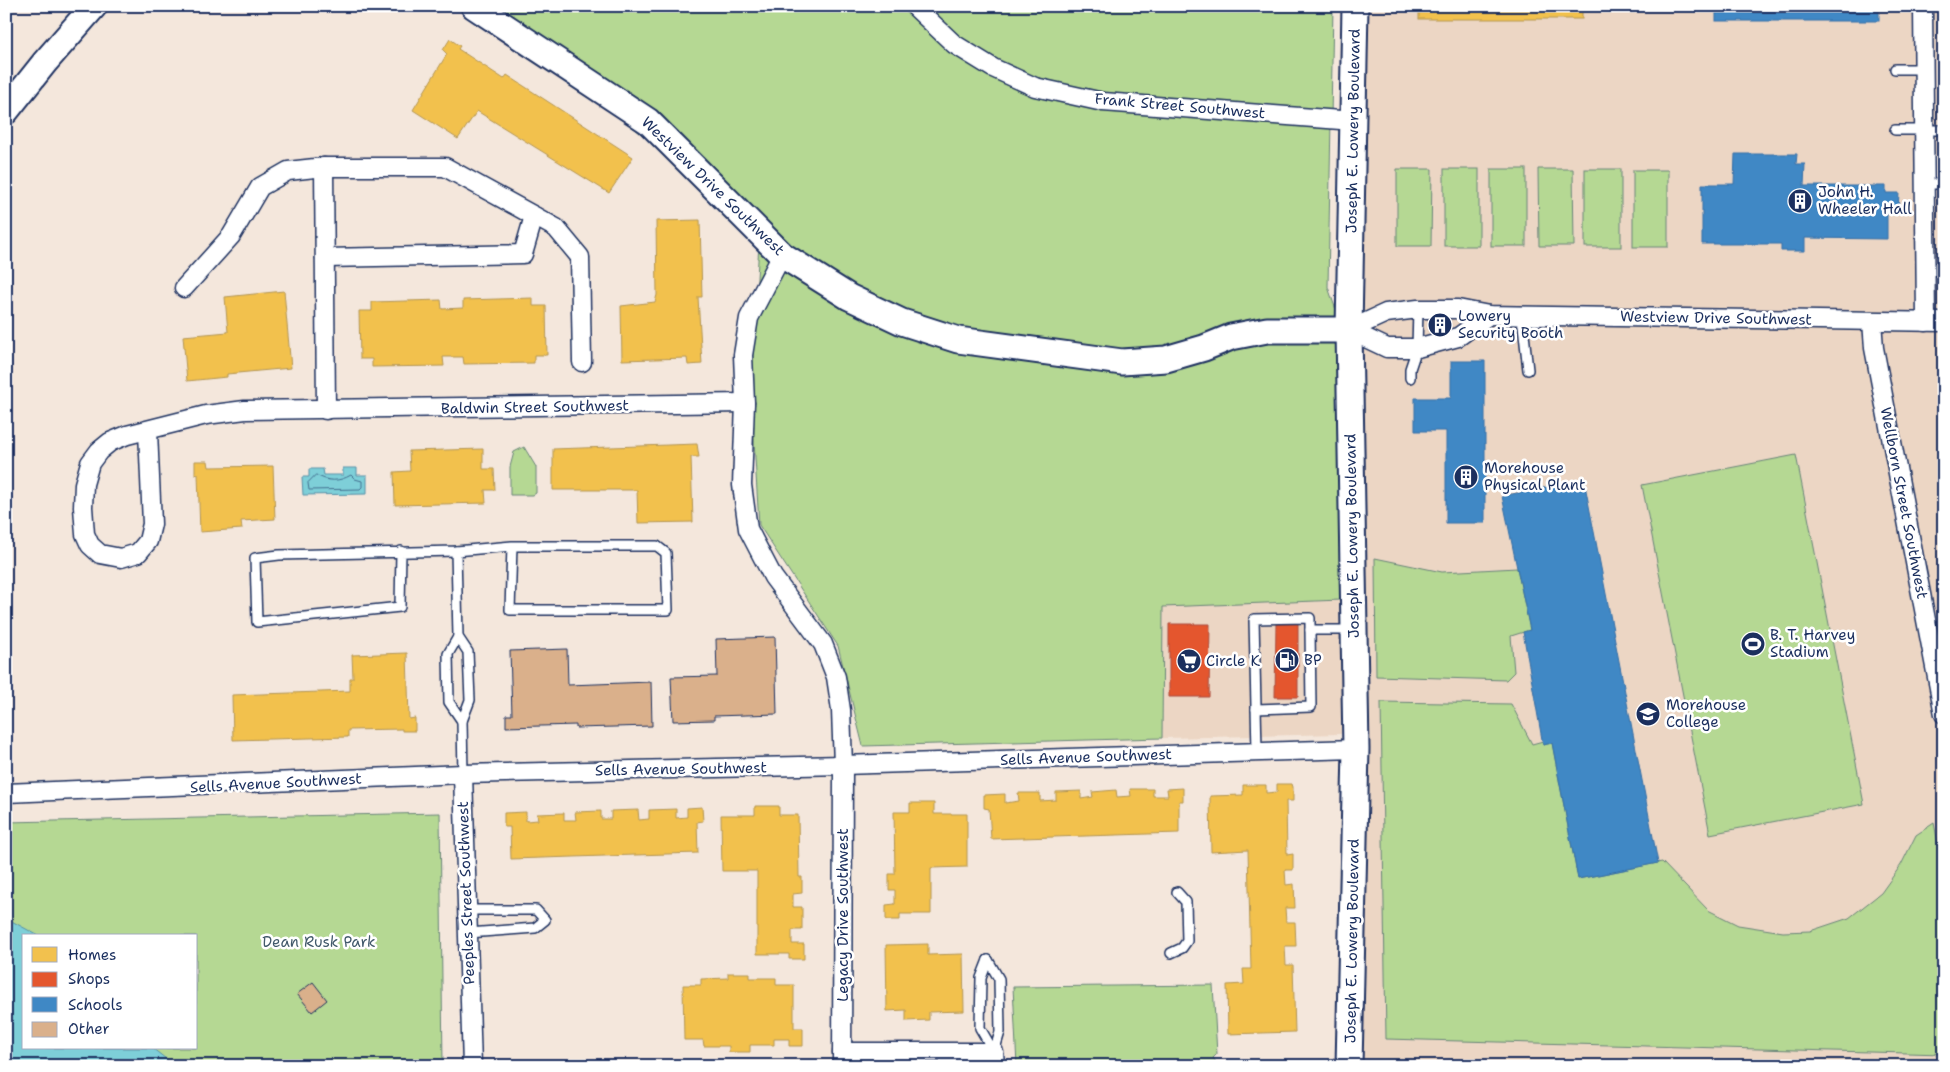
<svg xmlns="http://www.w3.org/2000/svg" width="1950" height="1072" viewBox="0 0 1950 1072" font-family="'Shantell Sans',sans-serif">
<rect width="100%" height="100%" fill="#f4e7dc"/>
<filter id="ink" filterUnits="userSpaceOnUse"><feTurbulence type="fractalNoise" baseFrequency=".02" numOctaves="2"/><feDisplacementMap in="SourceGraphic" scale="10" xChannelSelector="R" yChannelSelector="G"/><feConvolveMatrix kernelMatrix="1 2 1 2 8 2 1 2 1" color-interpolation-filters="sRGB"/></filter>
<g filter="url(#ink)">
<g fill="#ecd6c4">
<path d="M1356,6h588v1060h-593z"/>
<path d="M1341,600v134l-179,4 1,-132z"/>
</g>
<g fill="#b5d893" stroke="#688478" fill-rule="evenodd">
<path d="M456,6h877l-5,281 26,75 -13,238 -178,7 -1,131 -299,8 -25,-100 -79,-121 -8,-136 8,-147 -76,-74 -85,-69z"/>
<path d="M1397,169h35l-1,77h-34z"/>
<rect x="1444" y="169" width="35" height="77"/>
<rect x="1491" y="169" width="35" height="77"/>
<path d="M1538,169h35l1,77h-35z"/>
<rect x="1585" y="169" width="36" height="78"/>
<rect x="1633" y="170" width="35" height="77"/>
<path d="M524,447l12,20v26l-3,2h-23v-28l4,-15z"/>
<path d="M1796,455l68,349 -154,30 -68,-349z"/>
<path d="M1375,558l67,14 75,-4 13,62 -19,6 3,36 -8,8 -130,-4z"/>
<path d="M1381,702l130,2 21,40 11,-3v4l9,-2 26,136 84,-17 46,48 30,15 45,7 27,-1 39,-13 32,-25 20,-28 15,-30 18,-12 10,51v180l-558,-15z"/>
<path d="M440,813l3,253h-437v-244zM24,936h172v112h-172z"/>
<path d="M1213,985l4,69 -4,4 6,8h-202l-4,-79z"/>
</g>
<g fill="#7ecfd8" stroke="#568fa7">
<path d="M343,468h14v7h10v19l-64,1 -1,-18h7v-8h14l1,6h19z"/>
<path d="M6,918l33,18h-15v112h128l23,18h-169z"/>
</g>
<g fill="#f2c14e" stroke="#b29553">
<rect x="1419" y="6" width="163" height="13"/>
<path d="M450,39l10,7 -2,3 46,30 3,-4 126,82 -24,36 -132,-82 -19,28 -45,-29 34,-56 -4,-4z"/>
<path d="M700,220l2,77h-4l4,67 -14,1 -1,-7 -65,2 -1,-54 34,-4 2,-7 -1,-74z"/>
<path d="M284,291l7,77 -64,6v3l-40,4 -4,-45 45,-4 -3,-35z"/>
<path d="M533,298v8h13l1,49h-13v8l-70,1 -1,-7h-20l1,9 -72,1v-8h-12l-1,-48h13v-9l69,-2 1,9 21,-1v-8z"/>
<path d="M697,444l2,13h-8l2,65 -55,1 -1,-33h-84v-41z"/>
<path d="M483,449v20h11l1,21h-10l1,13 -91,2 -1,-33 16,-1 -1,-20z"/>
<path d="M195,461h13l1,6 64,-1 2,53 -34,2 1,8 -42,3 -2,-58 -3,1z"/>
<path d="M407,653l2,66 6,-1v13h-13v-2l-54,1v7l-115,3 -1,-45 118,-4v-13h3l-1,-23z"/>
<path d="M1277,784h15l1,3v14h-7l1,54 6,-1v16h-8l1,15 8,-1 1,24h-10l1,14h9l1,24h-11l1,19h7l2,67 -67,2 -1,-49 17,-1 -1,-15h8l-3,-119 -37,2 -1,-56 33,-1v-10h23v8l11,-1z"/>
<path d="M1183,788v13h-4v32l-188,6 -2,-30 -5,-1v-13l21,-1v9l14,-2 -1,-8h22v8l16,-1v-8l25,-1v8l12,-2 -1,-5 24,-2 1,7 14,-1 -1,-7h23v7h15l-1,-7z"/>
<path d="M910,803h24v11h33v53l-36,1v46h-31v6h-14v-15l9,-1v-14h-6v-16h6l-1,-62h16z"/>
<path d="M755,806h24v9h19l1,62h3v16l-9,1v13h9v23h-10v14h12v15h-15v-5h-32v-83h-35l-1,-56h34z"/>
<path d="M702,807l1,14 -6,1 1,31 -187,6 -1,-32h-6v-14l22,-1v9l12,-1 -1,-6 27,-1v7h12l-1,-8 26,-1v8h10v-8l27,-1 1,10 10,-1v-9l27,-1v9l11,-1v-9z"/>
<path d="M928,944v11l35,-1 1,57 -35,1v8l-23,1v-11l-19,1 -1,-66z"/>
<path d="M728,973h22v5h26v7h18v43h9v18h-14v-7h-15v6h-24v7h-21v-6h-25l-1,-6h-19l-1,-55h18v-6l27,-1z"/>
</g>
<g fill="#e4572e" stroke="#a84b3c">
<path d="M1276,623h22v74h-23z"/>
<path d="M1169,624h41l-1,73h-40z"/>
</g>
<g fill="#3f88c5" stroke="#346da6">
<rect x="1716" y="6" width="163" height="15"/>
<path d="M1735,154h62l-1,10h9l-1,22h82v7h13l-1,17h-11v29l-82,-1v13h-24v-7h-79v-60h32z"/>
<path d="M1443,320l3,8 -9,3 -3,-8z"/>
<path d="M1451,361h34v162h-39v-92h-31v-33h36z"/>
<path d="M1584,480l74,383 -80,16 -26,-136 -9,2 -20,-113 7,-2 -28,-134z"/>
</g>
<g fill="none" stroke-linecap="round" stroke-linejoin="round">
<path stroke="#436f8f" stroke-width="1" d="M316,475c12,7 23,7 35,0l4,4 7,2v6l-2,2 -51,1 -1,-7z"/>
</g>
<g fill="#dab08b" stroke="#1b2f5e">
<path d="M775,637l2,77 -63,2v4l-41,1 -2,-44 46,-1 -1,-37z"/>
<path d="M567,649l1,36 83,-3 1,44 -76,2v-3l-70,2v-12h6l-2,-64z"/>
<path d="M313,982l14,18 -15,12 -15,-18z"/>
</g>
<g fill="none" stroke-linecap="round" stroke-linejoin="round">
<defs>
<g id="lane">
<path d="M1895,69h29"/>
<path d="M1895,130h49"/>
<path d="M1924,184h20"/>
<path d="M1522,316l6,54"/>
<path d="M1410,378v-9l7,-21 1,-39"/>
<path d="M401,551l-1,56 -143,15 -2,-64 24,-3 177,-4 56,-5h145l9,7 2,57h-158l2,-64"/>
<path d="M456,551l2,86 10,15 2,48 -8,21 1,53"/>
<path d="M458,637l-10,17 1,48 13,19"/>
<path d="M1256,709l55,-2 -1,-77"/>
<path d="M1257,751l-3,-132 56,-1v12h41"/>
<path d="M467,910h69l9,10 -10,8 -67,5"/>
<path d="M1171,953l11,-5 5,-7 -1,-39 -9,-10"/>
<path d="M988,960l-7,18 -1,50 14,24"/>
<path d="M988,960l11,19 1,53 -6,20"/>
</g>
<g id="street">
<path d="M914,6l40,38 39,24 42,19 68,15 251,19"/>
<path d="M1923,6l3,316"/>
<path d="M782,255l-33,63 -6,37 2,48 -3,82 6,44 25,48 50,67 13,33 5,33 2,55 -1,301"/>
<path d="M325,258l198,-4 11,-38"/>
<path d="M184,288l47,-52 29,-49 28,-16 36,-4"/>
<path d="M1872,321l2,27 70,366"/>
<path d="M1349,330l37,-17 32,-4h40l31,6 455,7"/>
<path d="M1349,330l38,18h30l41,-11 31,-22"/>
<path d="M326,410l-2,-243h121l111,61 24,29 2,105"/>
<path d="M148,431l4,93 -4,17 -10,12 -17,5 -21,-4 -10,-9 -5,-11 -2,-27 1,-23 6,-21 9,-12 11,-9 17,-7 79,-20 39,-5 500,-7"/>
<path d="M463,774l9,292"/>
<path d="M6,793l457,-19 380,-9 513,-16"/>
<path d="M842,1052h152l1,14"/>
</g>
<g id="secondary">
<path d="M474,6l174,115 134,134 67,42 53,25 56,18 164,22 44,-3 38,-11 27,-11 36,-7h82"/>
<path d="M6,111l39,-49 49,-56"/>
<path d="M1349,1066l7,-317 -7,-419 6,-324"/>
</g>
</defs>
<use href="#lane" stroke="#1b2f5e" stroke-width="12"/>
<use href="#street" stroke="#1b2f5e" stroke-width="21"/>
<use href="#secondary" stroke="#1b2f5e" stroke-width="29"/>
<use href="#lane" stroke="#fff" stroke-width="9"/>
<use href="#street" stroke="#fff" stroke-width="18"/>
<use href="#secondary" stroke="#fff" stroke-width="25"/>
</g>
</g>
<defs>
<symbol id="building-disc" viewBox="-11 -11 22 22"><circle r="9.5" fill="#1b2f5e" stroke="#fff"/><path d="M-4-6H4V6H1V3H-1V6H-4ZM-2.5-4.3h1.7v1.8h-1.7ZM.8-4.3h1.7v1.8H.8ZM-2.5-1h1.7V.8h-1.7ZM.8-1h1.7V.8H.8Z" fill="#fff"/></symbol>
<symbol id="stadium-disc" viewBox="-11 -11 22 22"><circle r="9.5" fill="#1b2f5e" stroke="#fff"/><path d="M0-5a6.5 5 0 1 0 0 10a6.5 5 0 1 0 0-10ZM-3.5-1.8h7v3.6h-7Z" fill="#fff"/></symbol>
<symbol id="fuel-disc" viewBox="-11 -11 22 22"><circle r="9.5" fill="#1b2f5e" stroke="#fff"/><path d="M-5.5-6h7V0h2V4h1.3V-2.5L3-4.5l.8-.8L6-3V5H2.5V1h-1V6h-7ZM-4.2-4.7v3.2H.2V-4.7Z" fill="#fff"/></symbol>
<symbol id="supermarket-disc" viewBox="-11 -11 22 22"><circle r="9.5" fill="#1b2f5e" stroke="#fff"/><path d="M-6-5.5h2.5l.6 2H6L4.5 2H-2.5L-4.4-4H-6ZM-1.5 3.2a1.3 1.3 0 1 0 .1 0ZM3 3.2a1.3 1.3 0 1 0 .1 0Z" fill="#fff"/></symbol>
<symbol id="university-disc" viewBox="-11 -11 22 22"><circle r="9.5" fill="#1b2f5e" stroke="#fff"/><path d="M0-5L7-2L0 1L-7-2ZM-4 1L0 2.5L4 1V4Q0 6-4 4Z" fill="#fff"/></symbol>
</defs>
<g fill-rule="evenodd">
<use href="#building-disc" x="1786" y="187" width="28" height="28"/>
<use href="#building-disc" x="1426" y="311" width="28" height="28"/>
<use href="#building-disc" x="1452" y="463" width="28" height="28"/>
<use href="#stadium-disc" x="1739" y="630" width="28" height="28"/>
<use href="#fuel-disc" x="1273" y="646" width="28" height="28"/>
<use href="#supermarket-disc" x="1175" y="647" width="28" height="28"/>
<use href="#university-disc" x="1634" y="700" width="28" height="28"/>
</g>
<g text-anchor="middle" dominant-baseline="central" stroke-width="5" stroke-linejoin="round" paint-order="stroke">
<g font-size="15" fill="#1b2f5e" stroke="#fff">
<text transform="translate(1180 106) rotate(5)">Frank Street Southwest</text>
<text transform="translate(1353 131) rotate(-89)">Joseph E. Lowery Boulevard</text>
<text transform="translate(713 186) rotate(44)">Westview Drive Southwest</text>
<text transform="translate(1716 318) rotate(1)">Westview Drive Southwest</text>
<text transform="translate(535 407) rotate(-1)">Baldwin Street Southwest</text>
<text transform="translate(1904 503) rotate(79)">Wellborn Street Southwest</text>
<text transform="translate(1352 536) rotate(-91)">Joseph E. Lowery Boulevard</text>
<text transform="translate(1086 757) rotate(-2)">Sells Avenue Southwest</text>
<text transform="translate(681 769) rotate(-1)">Sells Avenue Southwest</text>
<text transform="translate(276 783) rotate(-3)">Sells Avenue Southwest</text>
<text transform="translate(466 893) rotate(-92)">Peeples Street Southwest</text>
<text transform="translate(843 915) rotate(-90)">Legacy Drive Southwest</text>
<text transform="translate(1352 941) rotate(-89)">Joseph E. Lowery Boulevard</text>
</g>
<g font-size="15" fill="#1b2f5e" stroke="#fff" text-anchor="start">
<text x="1818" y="192">John H.<tspan x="1818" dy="17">Wheeler Hall</tspan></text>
<text x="1458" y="316">Lowery<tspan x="1458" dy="17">Security Booth</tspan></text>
<text x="1484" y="468">Morehouse<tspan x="1484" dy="17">Physical Plant</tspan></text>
<text x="1770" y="635">B. T. Harvey<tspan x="1770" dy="17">Stadium</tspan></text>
<text x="1304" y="660">BP</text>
<text x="1206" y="661">Circle K</text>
<text x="1666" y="705">Morehouse<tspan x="1666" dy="17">College</tspan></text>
</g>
<g font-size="15" fill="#42596b" stroke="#fff">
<text x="319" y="942">Dean Rusk Park</text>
</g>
</g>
<rect width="1950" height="1072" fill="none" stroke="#fff" stroke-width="25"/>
<rect x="12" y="12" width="1925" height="1047" fill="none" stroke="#1b2f5e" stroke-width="2" filter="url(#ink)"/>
<rect x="22" y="934" width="175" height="115" fill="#ffffff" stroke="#a4acbf"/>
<rect x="32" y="947" width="25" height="15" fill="#f2c14e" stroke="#a4acbf"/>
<text x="68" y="960" font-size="15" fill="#1b2f5e">Homes</text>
<rect x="32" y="972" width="25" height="15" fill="#e4572e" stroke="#a4acbf"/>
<text x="68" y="984" font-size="15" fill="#1b2f5e">Shops</text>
<rect x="32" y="997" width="25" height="15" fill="#3f88c5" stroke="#a4acbf"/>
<text x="68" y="1010" font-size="15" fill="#1b2f5e">Schools</text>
<rect x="32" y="1022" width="25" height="15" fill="#dab08b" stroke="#a4acbf"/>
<text x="68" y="1034" font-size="15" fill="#1b2f5e">Other</text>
</svg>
